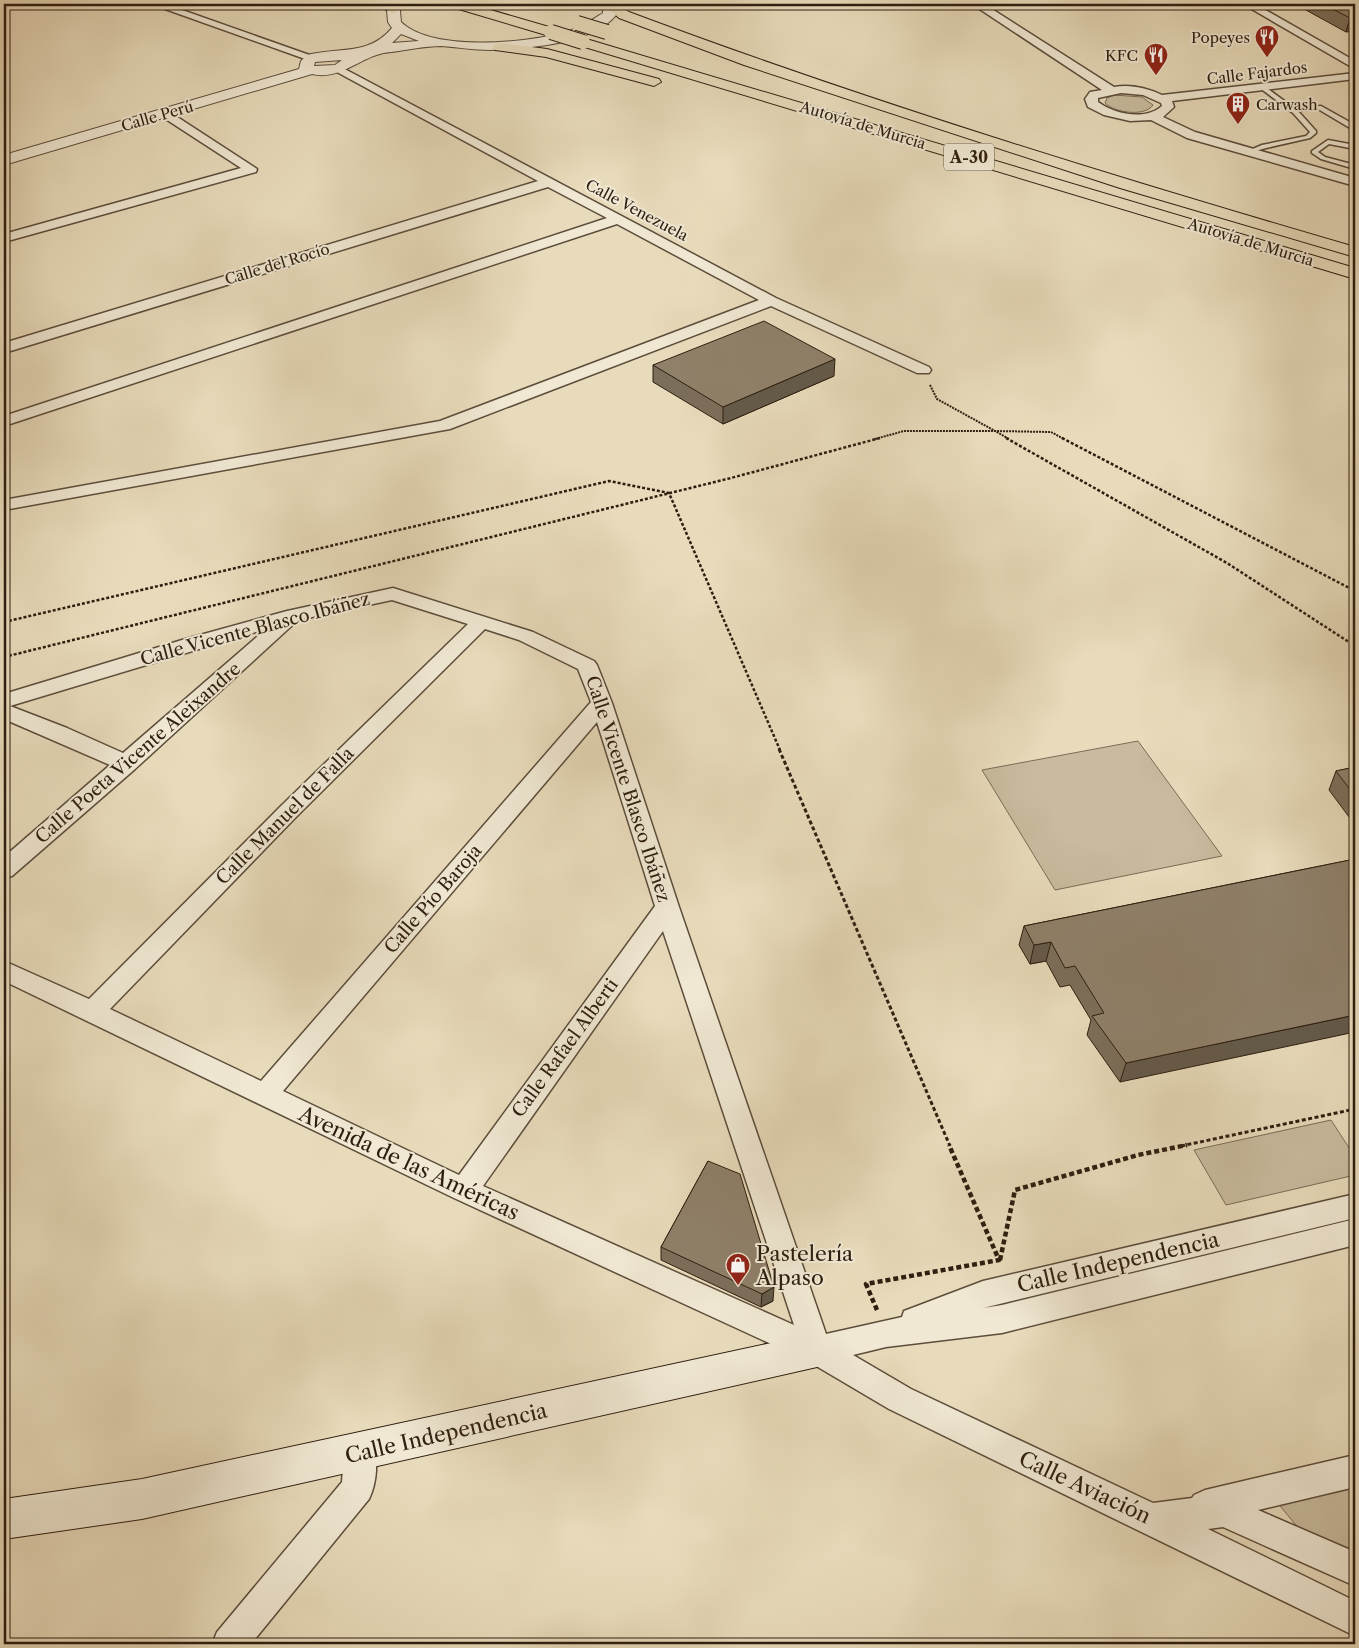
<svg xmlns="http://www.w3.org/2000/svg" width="1359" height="1648" viewBox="0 0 1359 1648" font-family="'Libre Caslon Text',serif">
<rect width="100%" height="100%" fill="#e8dbbb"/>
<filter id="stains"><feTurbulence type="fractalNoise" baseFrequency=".004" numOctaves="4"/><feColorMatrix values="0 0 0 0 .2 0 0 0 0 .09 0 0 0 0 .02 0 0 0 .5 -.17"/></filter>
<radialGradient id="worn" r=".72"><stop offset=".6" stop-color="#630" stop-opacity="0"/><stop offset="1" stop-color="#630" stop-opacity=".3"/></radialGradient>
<g fill="#c8bb9e" stroke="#7b6c57">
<path d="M1114,95l28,2 11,8c-8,12 -38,8 -48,-2l2,-5z"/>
<path d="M1138,741l84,115 -167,34 -73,-120z"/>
<path d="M1331,1120l24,37v18l-129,30 -32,-55z"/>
<path d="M1355,1479v75l-56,-25 -27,-33z"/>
</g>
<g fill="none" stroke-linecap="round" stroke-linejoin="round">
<defs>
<g id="service">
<path d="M1260,86h4l30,22 27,-2 34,19v4l-5,-1 -32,-19 -20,2 18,20v2l-6,5 -44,10 -18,5v-2l14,-6 44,-9 4,-4 -17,-19 -33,-25z"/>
<path d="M1328,140l27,5v4l-26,-5 -11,8 7,5 30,8v4l-34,-10 -9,-6v-2z"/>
</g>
<g id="minor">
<path d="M151,4h14l153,54 -6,3 -4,-1z"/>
<path d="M972,4h12l130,83c16,-3 33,1 48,8l193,-22v6l-183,22 2,6 -11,10 32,15 160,46v8l-168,-48 -36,-18 -21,1 -26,-6 -16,-8 -3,-8 5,-7 12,-2zM1121,93l22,2 18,8 1,3c-17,15 -48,8 -64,-4v-4z"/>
<path d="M1243,4h12l100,57v8z"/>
<path d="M339,66l437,232 153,69 2,3 -2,3h-12l-146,-67 -321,123 -446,81v-10l436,-79 319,-121 -142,-76 -613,202v-10l603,-198 -59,-31 -544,166v-10l534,-162 -203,-110 -2,-2z"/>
<path d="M165,109l92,60 -1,3 -252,70v-8l237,-66 -80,-52 -2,-3 2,-3z"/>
<path d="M393,588l140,44 61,29 3,4 15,38 67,204 147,427 76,-17 2,-6 79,-30 372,-87v24l-372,90 19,-3 353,-86v26l-353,88 -116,14 -33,8 58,34 242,114 39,-5 2,-3 11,-5 150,-35v32l-97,23 97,42v34l-132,-59 -15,2 147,72v35l-466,-227 -83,-49 -352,-162 -450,-217v-20l85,38 191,-192 188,-183 -76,-24 -94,20 -163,149 -123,107 -8,2v-21l106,-92 -106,-46v-25l178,-54 105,-29zM266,629l-143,124 -56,-25 -57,-22zM485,629l34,11 59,29 13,33 -330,379 -151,-72 186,-192zM597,722l58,184 -196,269 -176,-84zM663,931l131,394 -311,-139z"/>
<path d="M360,1436l11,5c8,18 6,41 -2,58l-118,145h-39l5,-12 125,-150 2,-30 5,-11z"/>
</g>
<path id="tertiary" d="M392,4h13l-5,7 1,11c31,30 123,21 161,11 16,-4 28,-12 41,-20v-9h12l2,10c-23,30 -92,35 -127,36 -17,0 -33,-3 -49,-4 -15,0 -34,4 -50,6 -29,2 -49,29 -79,22l-308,91v-10l295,-86 2,-8 6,-6c31,-8 62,1 85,-27l-4,-6 -1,-12zM401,34l18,7 -27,2zM342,60l-7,5 -21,1 1,-4z"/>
<path id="secondary" d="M817,1333l13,5 5,12 -5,12 -13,5 -675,152 -138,20v-40l138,-20z"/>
<g id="motorway">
<path d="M376,4h15l8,6 -6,4z"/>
<path d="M451,4h19l86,25 2,3 -7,4 -5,-1 -94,-28z"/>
<path d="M603,4h14l12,8c238,89 482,164 726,235v10l-235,-69 -376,-123 -125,-47z"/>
<path d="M583,38l772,230v11l-777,-234 -2,-3z"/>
<path d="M500,43l47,6 112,30 2,3 -7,4 -108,-29 -51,-7 -2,-3 2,-3z"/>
</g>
</defs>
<use href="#service" stroke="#5c4d3b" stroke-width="3"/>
<use href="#minor" stroke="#5c4d3b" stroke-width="3"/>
<use href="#tertiary" stroke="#5c4d3b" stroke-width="2"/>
<use href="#secondary" stroke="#2e1e10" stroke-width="2"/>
<use href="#motorway" stroke="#2e1e10" stroke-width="2"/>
<g stroke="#2e1e10" stroke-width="2" stroke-dasharray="2 1" stroke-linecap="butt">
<path d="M930,385l7,14 58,32 56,1 13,7"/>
<path d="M875,439l29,-8h91l14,8"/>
</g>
<g stroke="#2e1e10" stroke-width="2.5" stroke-dasharray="3 2" stroke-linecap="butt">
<path d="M1006,438l221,125 128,83"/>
<path d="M1062,438l293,153"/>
<path d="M4,622l605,-141 60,12 111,257"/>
<path d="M4,657l727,-179 149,-40"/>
</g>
<g stroke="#2e1e10" stroke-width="3" stroke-dasharray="4 2.5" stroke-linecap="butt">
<path d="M779,749l171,397"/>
<path d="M1181,1146l174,-37"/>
</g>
<g stroke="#2e1e10" stroke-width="4.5" stroke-dasharray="5 3" stroke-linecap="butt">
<path d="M1000,1260l15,-70 123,-35 49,-10"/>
<path d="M877,1310l-11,-26 133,-24 -50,-115"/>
</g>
<use href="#service" fill="#f0e8d3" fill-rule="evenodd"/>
<use href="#minor" fill="#f0e8d3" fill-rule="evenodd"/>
<use href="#tertiary" fill="#f0e8d3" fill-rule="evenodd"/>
<use href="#secondary" fill="#f0e8d3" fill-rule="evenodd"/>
<use href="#motorway" fill="#e8dbbb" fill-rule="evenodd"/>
<defs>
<g id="motorway-bridge">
<path d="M577,23l30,9"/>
<path d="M551,32l32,10"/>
</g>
</defs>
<use href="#motorway-bridge" stroke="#2e1e10" stroke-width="16" stroke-linecap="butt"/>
<use href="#motorway-bridge" stroke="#e8dbbb" stroke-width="14"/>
</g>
<g fill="#7b6e5a" stroke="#2e1e10">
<path d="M1295,4h60l-9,28z"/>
<path d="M653,365l181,11 -111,48 -70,-42z"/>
<path d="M1355,767v58l-26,-35 7,-19z"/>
<path d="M1355,859l-235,223 -33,-47 4,-15 -21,-35 -10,2 -14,-26 -16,3 -11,-19 5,-19z"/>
<path d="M708,1161l65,140 -12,6 -100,-47v-13z"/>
</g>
<g fill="#645a4a" stroke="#2e1e10">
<path d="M1350,18h5v13l-9,1z"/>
<path d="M835,359l-1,17 -111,48v-17z"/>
<path d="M1051,942l-5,19 -16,3 4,-19z"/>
<path d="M1355,1015v17l-235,50 6,-19z"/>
<path d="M774,1287l-1,14 -12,6 1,-13z"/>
</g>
<g fill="#8f8069" stroke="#2e1e10">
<path d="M1323,4h32v14h-5z"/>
<path d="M764,321l71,38 -112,48 -70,-42z"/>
<path d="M1355,767v29l-19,-25z"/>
<path d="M1355,859v156l-229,48 -34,-47 12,-3 -29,-47 -10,2 -14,-26 -17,3 -10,-19z"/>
<path d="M708,1161l32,13 34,113 -12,7 -101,-47z"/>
</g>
<defs>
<symbol id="restaurant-pin" viewBox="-11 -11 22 30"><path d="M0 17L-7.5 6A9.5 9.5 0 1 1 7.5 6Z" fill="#8f2418" stroke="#f0e8d3"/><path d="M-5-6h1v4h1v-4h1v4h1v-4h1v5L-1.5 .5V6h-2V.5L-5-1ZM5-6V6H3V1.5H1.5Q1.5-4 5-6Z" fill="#fff"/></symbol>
<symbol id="building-pin" viewBox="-11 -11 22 30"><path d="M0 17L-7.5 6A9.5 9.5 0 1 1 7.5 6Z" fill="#8f2418" stroke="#f0e8d3"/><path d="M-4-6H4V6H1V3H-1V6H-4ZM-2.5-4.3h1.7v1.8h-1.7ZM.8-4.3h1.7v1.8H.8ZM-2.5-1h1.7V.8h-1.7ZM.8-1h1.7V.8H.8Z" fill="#fff"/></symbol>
<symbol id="shop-pin" viewBox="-11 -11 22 30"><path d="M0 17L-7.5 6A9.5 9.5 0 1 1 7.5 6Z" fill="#8f2418" stroke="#f0e8d3"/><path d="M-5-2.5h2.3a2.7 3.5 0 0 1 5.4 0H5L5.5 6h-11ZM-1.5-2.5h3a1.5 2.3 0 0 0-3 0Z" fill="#fff"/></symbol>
</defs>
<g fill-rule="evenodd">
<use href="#restaurant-pin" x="1253" y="23" width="28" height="38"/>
<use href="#restaurant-pin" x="1142" y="41" width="28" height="38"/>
<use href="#building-pin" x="1224" y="90" width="28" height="38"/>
<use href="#shop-pin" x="724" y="1251" width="28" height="38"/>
</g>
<g text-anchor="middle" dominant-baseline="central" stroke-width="4" stroke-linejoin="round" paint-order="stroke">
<g font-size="15" fill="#2e1e10" stroke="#f0e8d3" text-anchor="end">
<text x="1250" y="37">Popeyes</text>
<text x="1138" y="55">KFC</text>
<text x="1256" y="104" text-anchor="start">Carwash</text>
</g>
<g font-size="15" fill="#2e1e10" stroke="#f0e8d3">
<text transform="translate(1257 73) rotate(-7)">Calle Fajardos</text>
<text transform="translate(157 116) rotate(-16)">Calle Perú</text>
<text transform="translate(863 125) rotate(17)">Autovía de Murcia</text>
<text transform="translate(637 210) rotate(28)">Calle Venezuela</text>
<text transform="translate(1251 242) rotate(17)">Autovía de Murcia</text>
<text transform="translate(277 264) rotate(-17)">Calle del Rocío</text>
</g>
<rect fill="#f0e8d3" stroke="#685b4a" stroke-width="1" x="944" y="143.5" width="50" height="27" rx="4"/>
<g font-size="16" font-weight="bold" fill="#2e1e10">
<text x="969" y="157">A-30</text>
</g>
<g font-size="18" fill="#2e1e10" stroke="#f0e8d3">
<text transform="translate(255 629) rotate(-15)">Calle Vicente Blasco Ibáñez</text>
<text transform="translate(138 753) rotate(-41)">Calle Poeta Vicente Aleixandre</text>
<text transform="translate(628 789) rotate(72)">Calle Vicente Blasco Ibáñez</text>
<text transform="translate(285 816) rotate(-45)">Calle Manuel de Falla</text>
<text transform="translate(433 899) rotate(-49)">Calle Pío Baroja</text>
<text transform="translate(565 1048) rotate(-54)">Calle Rafael Alberti</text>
</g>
<g font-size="21" fill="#2e1e10" stroke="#f0e8d3">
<text transform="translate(409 1163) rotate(25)">Avenida de las Américas</text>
<text transform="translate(1118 1262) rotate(-13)">Calle Independencia</text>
<text transform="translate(446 1433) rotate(-13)">Calle Independencia</text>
<text transform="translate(1085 1487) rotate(25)">Calle Aviación</text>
</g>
<g font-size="21" fill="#2e1e10" stroke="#f0e8d3" text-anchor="start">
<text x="756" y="1253">Pastelería<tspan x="756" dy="24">Alpaso</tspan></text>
</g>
</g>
<rect width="1359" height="1648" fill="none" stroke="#e8dbbb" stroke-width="20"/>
<rect x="5" y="5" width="1349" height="1638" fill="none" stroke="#2e1e10" stroke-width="2.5"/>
<rect x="10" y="10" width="1339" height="1628" fill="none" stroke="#2e1e10"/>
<rect width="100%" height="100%" filter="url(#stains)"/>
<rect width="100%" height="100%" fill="url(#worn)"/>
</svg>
